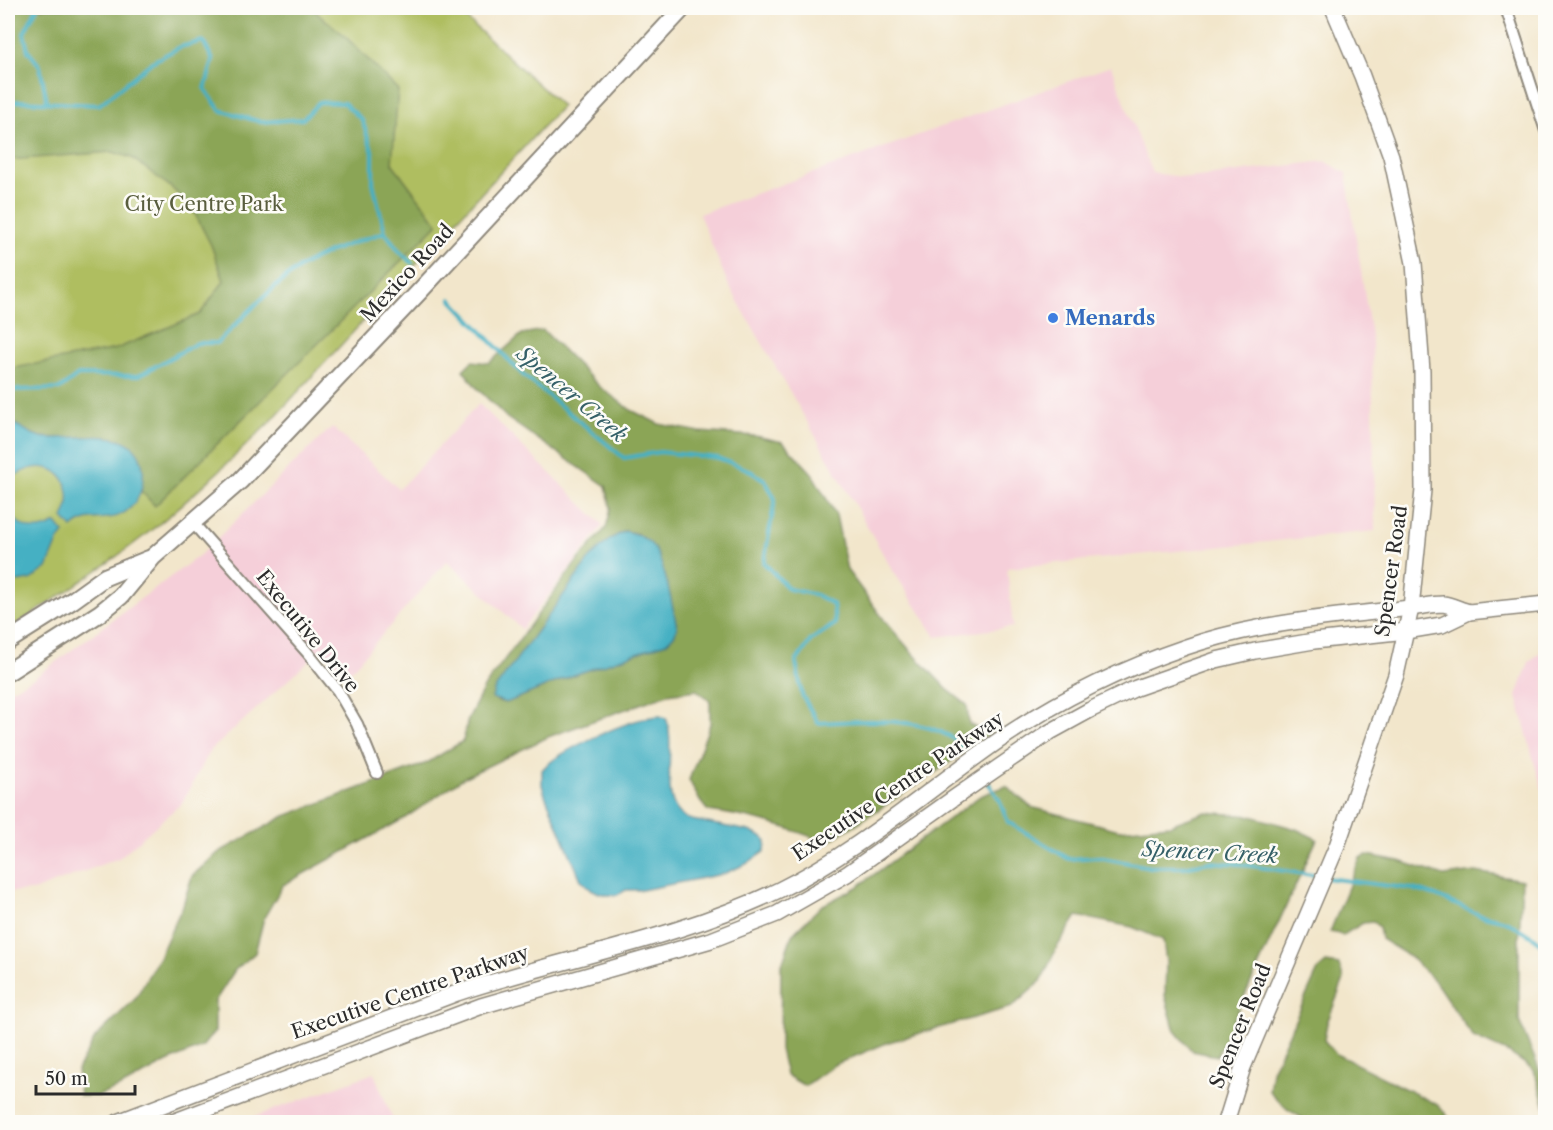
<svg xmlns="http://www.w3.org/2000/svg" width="1553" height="1130" viewBox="0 0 1553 1130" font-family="'Libre Caslon Text',serif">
<rect width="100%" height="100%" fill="#fdfcf7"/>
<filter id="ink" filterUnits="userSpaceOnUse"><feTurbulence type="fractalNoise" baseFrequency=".0167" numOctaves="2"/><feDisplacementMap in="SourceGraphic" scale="12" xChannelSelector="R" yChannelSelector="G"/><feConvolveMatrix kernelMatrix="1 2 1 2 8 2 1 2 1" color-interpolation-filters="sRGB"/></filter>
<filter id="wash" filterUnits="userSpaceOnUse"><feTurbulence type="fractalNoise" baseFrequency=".008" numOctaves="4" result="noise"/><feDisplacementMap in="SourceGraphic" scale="24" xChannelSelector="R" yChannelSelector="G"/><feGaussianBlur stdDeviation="1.35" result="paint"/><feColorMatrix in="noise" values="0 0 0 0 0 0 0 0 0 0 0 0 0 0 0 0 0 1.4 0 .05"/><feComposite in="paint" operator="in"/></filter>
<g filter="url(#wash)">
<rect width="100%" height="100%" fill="#f2e6cb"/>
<g fill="#f5cfd9">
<path d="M1111,66l41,107 38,5 135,-17 21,12 26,169 3,189 -368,37 6,59 -77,10 -46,-71 -162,-282 -29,-70z"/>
<path d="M479,404l124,121 -81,104 -75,-68 -100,114 -25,-26 -112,102 -28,52 -63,55 -86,33 -25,1v-201l26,-13 166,-123 132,-128 67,62z"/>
<path d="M1545,648v150l-11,-36 -17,-66 12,-34z"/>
<path d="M374,1073l20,49h-154z"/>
</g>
<path fill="#afbe61" stroke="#6d7446" stroke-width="1.5" d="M8,8h447l107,98 -291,315c-41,40 -82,80 -127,115 -44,34 -90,64 -136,94z"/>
<g fill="#8ba557" stroke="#5b6841" stroke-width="1.5" fill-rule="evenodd">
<path d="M8,8h303l33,27 54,55 -6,73 46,61 -283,282 -14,-15 2,-20 -2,-10 -83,-23 -18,-1 -15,-6 -11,-8h-6v-54l108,-20 84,-35 24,-33 -13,-36 -17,-33 -22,-24 -40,-30 -19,-6 -105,8z"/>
<path d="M543,330l57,57 31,23 28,14 41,8 55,4 28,6 28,30 25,43 11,55 38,51 24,28 38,40 20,16 2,19 11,6 18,-1 -75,52 -96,62c-38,-16 -78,-27 -119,-32l-8,-10 -11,-21 21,-56v-23l-14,-11 -28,4 -120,43 -83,40 -60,41 -122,67 -19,33 -9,35 -20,17 -20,31v30l-13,16 -35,15 -44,24 -25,10h-18l-3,-26 18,-32 40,-39 24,-42 24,-52 9,-29 27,-24 66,-36 142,-53 36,-22 5,-22 17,-33 90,-122 31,-36 5,-20 -5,-22 -99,-68 -31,-31 -13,-17 9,-9 17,2 33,-29zM625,531l13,3 37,100 -10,9 -94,33 -65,27 -9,-2 113,-162z"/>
<path d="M1006,786l25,21 88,23 51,-5 36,-13 45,4 45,13 21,10 -100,217 -25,-5 -17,-20 -10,-35 1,-34 -3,-22 -31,-13 -55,-11 -20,31 -16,34 -29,26 -123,35 -55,23 -29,21 -19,-11 -6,-26 1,-82 11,-32 29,-29 36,-19 123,-91z"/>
<path d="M1545,845v44l-6,-13z"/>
<path d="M1367,855l33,6 44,15 32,-4 46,8 -3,62v79l26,62v24l-11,-37 -25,-17 -36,-16 -39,-57 -25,-24 -28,-17 -2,-12 -6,-5 -10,1 -20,12 -13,-3 30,-74z"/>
<path d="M1326,963l13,2 5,14 -17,44 -3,17 12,14 102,51 15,17h-144l-22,-13 -18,-18 3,-20 46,-101z"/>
</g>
<g fill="#45b0c3" stroke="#386e77" stroke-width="1.5">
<path d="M8,423c12,0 20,12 33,14 31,6 98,-18 102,33 1,12 -2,26 -10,35 -21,24 -41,4 -61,23l-9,-10c13,-23 2,-56 -30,-50 -9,1 -17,8 -25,11z"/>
<path d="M8,512c5,3 6,6 10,10 13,11 25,8 38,1l8,10 -6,8 -11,27 -17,12 -13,2 -9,-3z"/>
<path d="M625,531c10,2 18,5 26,13 13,13 21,62 26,82l-2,8 -9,9 -95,33 -65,27 -14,-5 2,-8 97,-133 19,-18z"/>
<path d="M660,716l6,2c12,29 -12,92 26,102l57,11 15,7 2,4 -1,9 -19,13 -23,10 -81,16h-16l-9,5h-10l-8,-2 -10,-5 -8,-8 -36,-85 -3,-10v-15c17,-20 91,-53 118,-54z"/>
</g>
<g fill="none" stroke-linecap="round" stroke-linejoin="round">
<g stroke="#45b0c3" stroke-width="4">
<path d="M37,8l-13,25 4,18 12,15 7,36"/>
<path d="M8,103l11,-2 80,4 53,-43 28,-15 23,-6 10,19 -8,29 15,21 41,12 42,-3 16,-17 25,1 18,17 11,33v30l12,49 15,20 12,11"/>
<path d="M451,299l72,76 101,83 36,-6 58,6 29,11 18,11 10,19 -11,64 25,26 27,6 17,9 2,20 -24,16 -15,22 6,33 16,28c47,-2 124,-11 154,34"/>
<path d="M8,390l52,-1 18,-14 60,1 59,-33h20c27,-26 52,-54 82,-75 26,-17 57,-26 86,-36"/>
<path d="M987,781l12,18 9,23 61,37 29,-2 52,10h34l26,-5 28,2 81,12"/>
<path d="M1327,878l86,11 23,7 44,19 26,6 30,18 10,10"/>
</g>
</g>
</g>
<g filter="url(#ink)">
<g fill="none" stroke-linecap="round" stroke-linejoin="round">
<defs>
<g id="street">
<path d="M1506,8l40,123"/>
<path d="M193,523l114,129 31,39 19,33 20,49"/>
</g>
<g id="secondary">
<path d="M118,1122l339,-129c107,-35 220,-54 322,-103 79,-38 147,-99 219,-149 57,-39 123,-72 188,-94 49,-17 101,-25 152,-31 24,-3 48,-5 72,-8 10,-1 22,-4 33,-4 8,1 18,6 26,8"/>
<path d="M173,1122l308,-116 230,-66 66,-26 70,-40 107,-76 96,-66 40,-22 46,-22 80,-28 39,-9 59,-10 92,-10 36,-6 27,-13 77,-8"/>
<path d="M1226,1122l17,-55 94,-221 59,-171 15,-67 12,-118 -1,-119 -8,-108 -23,-107 -29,-80 -29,-68"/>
</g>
<g id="primary">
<path d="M8,641l65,-41 32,-23 44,-18"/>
<path d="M8,672l92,-59 21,-17 32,-39 87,-76 179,-189 264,-284"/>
</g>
</defs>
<use href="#street" stroke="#8e887b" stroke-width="14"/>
<use href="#secondary" stroke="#8e887b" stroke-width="18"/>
<use href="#primary" stroke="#8e887b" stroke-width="20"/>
<use href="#street" stroke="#fff" stroke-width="10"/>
<use href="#secondary" stroke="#fff" stroke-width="15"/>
<use href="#primary" stroke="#fff" stroke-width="16"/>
</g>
</g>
<circle fill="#3f7fe0" stroke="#fdfcf7" stroke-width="2" cx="1053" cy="318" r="6"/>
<g text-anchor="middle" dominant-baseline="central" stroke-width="5" stroke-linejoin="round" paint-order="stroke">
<g font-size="20" fill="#595e3e" stroke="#fdfcf7">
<text x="204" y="204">City Centre Park</text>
</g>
<g font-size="20" fill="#2b2b2b" stroke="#fdfcf7">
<text transform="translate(407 273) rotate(-47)">Mexico Road</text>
<text transform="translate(1391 571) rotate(-82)">Spencer Road</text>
<text transform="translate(308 631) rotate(51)">Executive Drive</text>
<text transform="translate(898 786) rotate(-34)">Executive Centre Parkway</text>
<text transform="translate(410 992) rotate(-19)">Executive Centre Parkway</text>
<text transform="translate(1240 1026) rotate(-68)">Spencer Road</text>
</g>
<g font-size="20" font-weight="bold" fill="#366cbe" stroke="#fdfcf7" text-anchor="start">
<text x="1065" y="318">Menards</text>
</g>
<g font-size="21" font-style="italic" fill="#356068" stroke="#fdfcf7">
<text transform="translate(572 394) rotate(40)">Spencer Creek</text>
<text transform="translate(1210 852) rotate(3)">Spencer Creek</text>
</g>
</g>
<rect width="1553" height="1130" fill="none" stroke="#fdfcf7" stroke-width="30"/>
<path d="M36 1085v9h99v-9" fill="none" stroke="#2b2b2b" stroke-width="3"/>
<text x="45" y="1085" font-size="18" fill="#2b2b2b" stroke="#fdfcf7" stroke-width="4.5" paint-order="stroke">50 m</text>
</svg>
